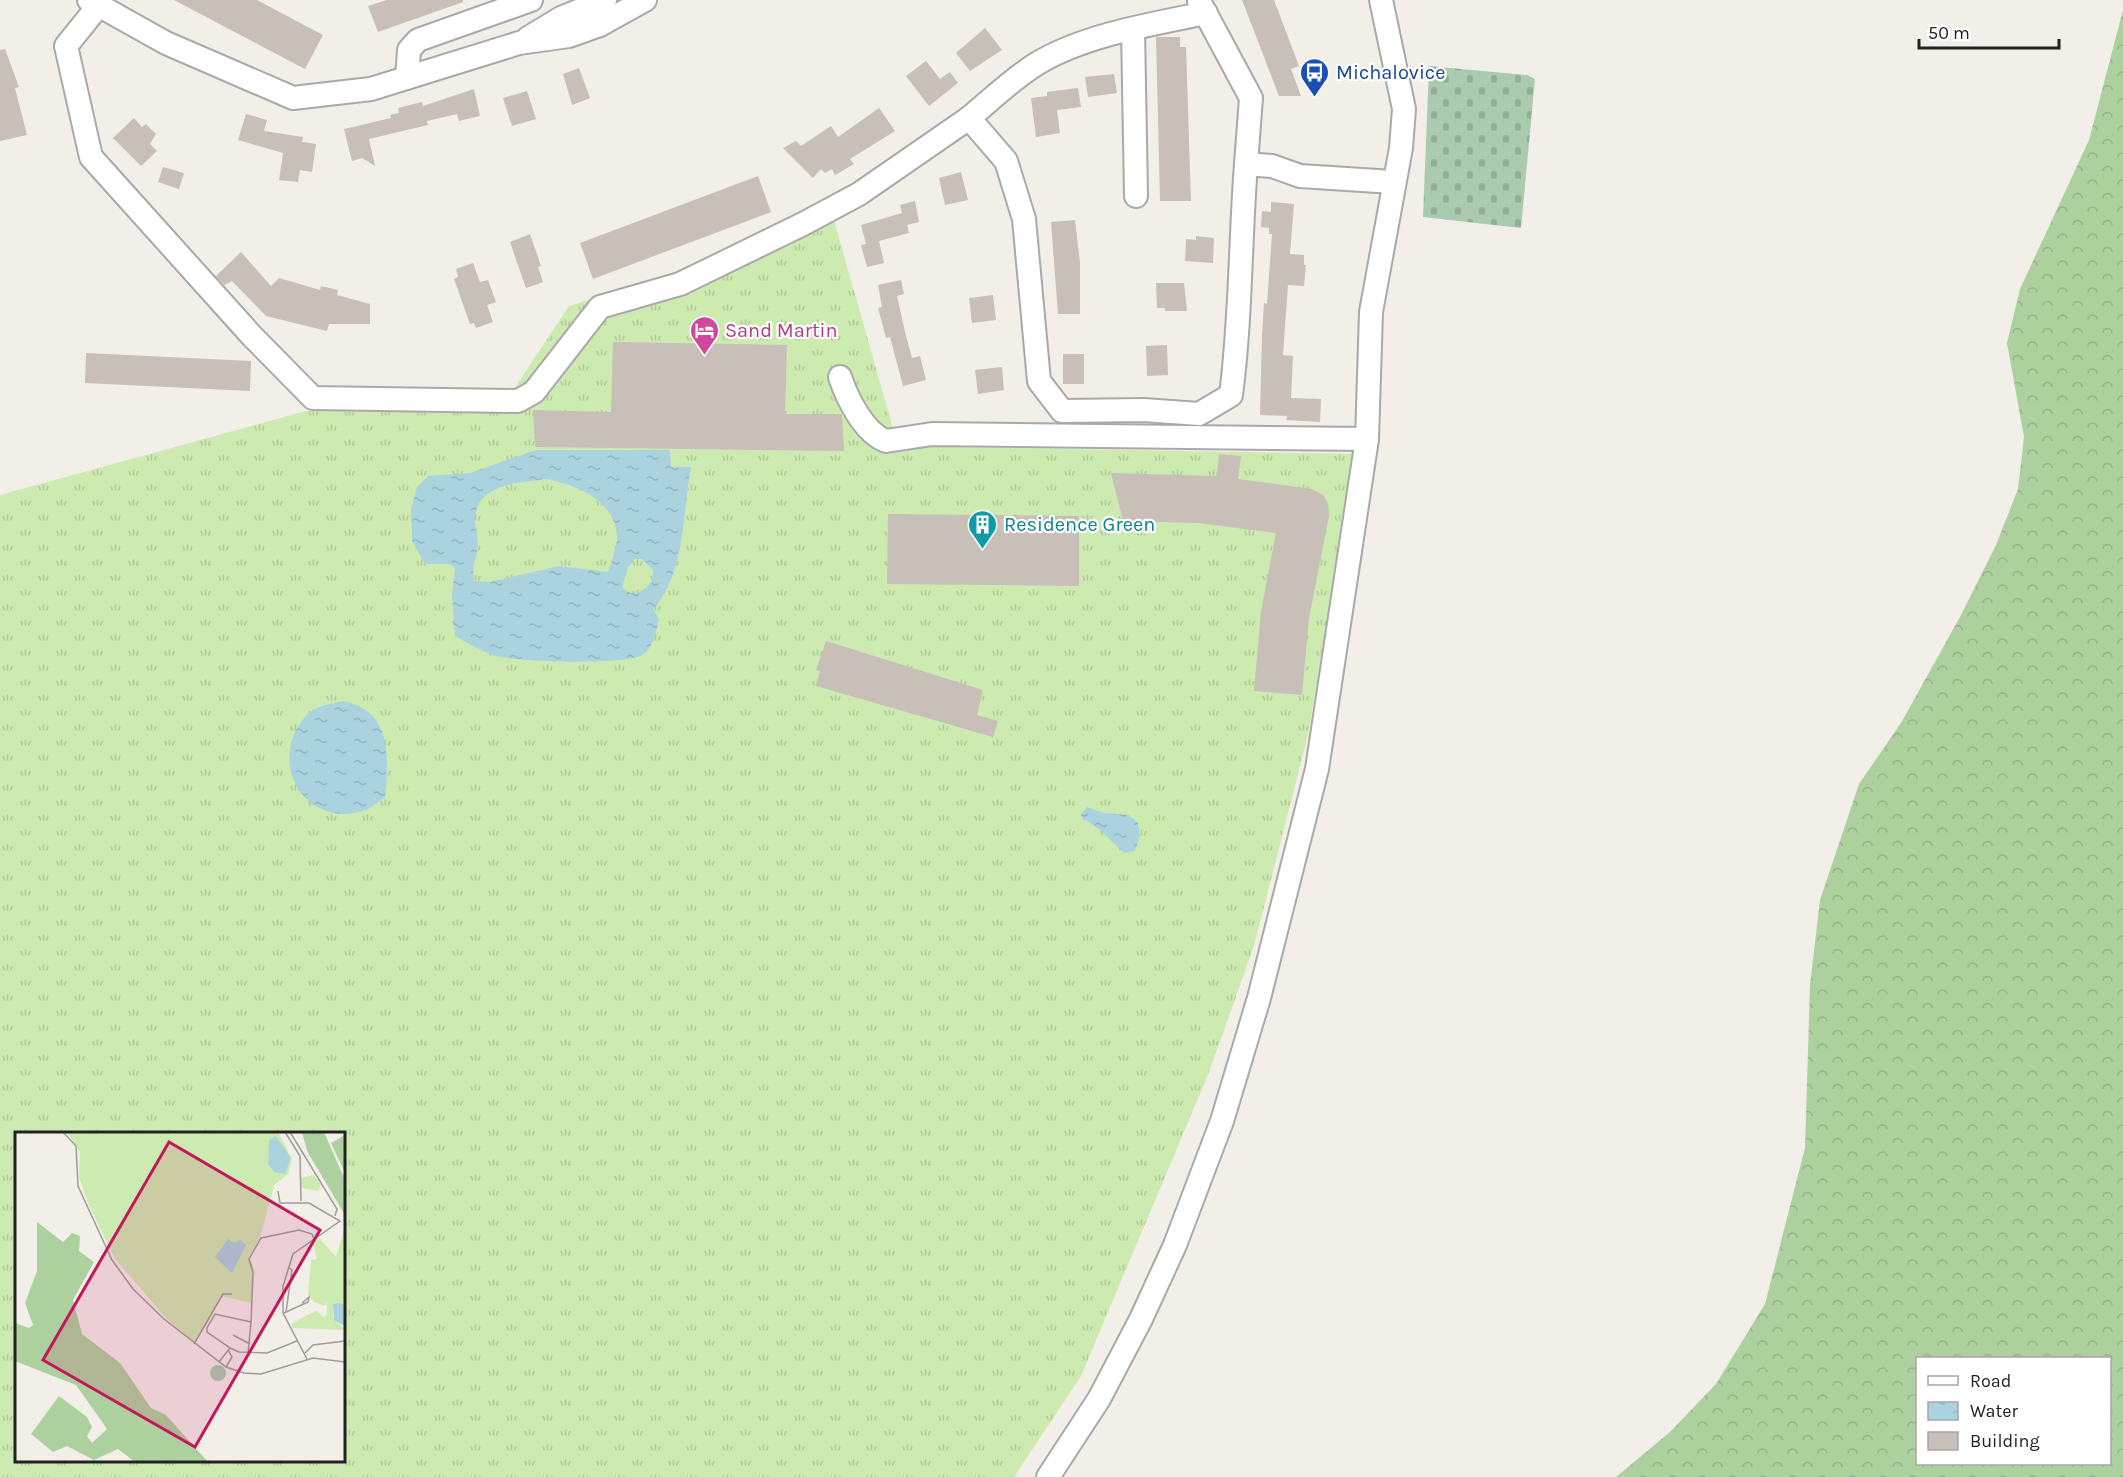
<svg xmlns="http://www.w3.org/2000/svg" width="2123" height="1477" viewBox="0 0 2123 1477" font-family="Karla,sans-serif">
<defs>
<pattern id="grass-tufts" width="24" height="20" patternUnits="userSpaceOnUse" patternTransform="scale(1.5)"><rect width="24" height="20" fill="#cdebb0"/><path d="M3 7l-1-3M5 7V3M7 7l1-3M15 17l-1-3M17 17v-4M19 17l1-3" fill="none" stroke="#b0c997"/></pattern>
<pattern id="forest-crowns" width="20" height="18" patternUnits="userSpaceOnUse" patternTransform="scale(1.5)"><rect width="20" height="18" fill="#add19e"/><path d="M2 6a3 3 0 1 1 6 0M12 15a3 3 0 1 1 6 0" fill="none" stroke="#95b388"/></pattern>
<pattern id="cemetery-stones" width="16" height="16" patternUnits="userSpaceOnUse" patternTransform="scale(1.5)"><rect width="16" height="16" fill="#aacbaf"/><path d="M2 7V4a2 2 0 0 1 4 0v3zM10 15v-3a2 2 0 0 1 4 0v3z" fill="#92ae96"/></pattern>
<pattern id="water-ripples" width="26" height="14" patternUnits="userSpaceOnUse" patternTransform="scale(1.5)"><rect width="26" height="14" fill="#aad3df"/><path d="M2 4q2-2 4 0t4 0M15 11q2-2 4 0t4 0" fill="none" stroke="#92b5bf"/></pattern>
</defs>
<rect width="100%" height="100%" fill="#f2efe9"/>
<path fill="url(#grass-tufts)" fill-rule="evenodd" d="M828,199l70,247 457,8 -47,281 -54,211 -46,129 -127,301 -67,101h-1014v-982l306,-84 192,2 71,-107 136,-43zM16,1134h328v326h-328z"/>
<path fill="url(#forest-crowns)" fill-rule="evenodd" d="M2123,10v1467h-507l54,-45 46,-48 49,-80 40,-156 5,-163 10,-85 39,-116 42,-61 59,-106 36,-72 22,-56 6,-52 -17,-94 13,-54 69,-149zM1918,1358h192v106h-192z"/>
<path fill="url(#cemetery-stones)" d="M1429,66l98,9 8,4 -14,149 -98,-11z"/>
<g fill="url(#water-ripples)" fill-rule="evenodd">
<path d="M536,450h134l1,17h20c-8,43 -6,109 -38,142l6,10c-3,12 -5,29 -17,36 -16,10 -120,7 -141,2 -17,-4 -32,-13 -46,-21l-3,-41 3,-27 -5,-4h-25l-13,-23 -1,-32 6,-22 11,-11 42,-3zM546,479c31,6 72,22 71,61 -1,11 -6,22 -9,32l-49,-6 -69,16 -16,-1c-3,-14 3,-23 4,-36 0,-8 -2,-15 -3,-23 -1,-39 44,-39 71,-43zM642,559l11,11 -1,12c-11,10 -18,17 -30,5l6,-20 7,-8z"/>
<path d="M343,701c49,9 46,56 42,96 -6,4 -12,10 -19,13 -59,21 -101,-46 -61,-93 9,-11 25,-13 38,-16z"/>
<path d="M1087,807l18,6 24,2 9,8 2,13 -5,15 -11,2 -24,-23 -20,-14z"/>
</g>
<g fill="#c7bfb8">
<path d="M174,0h83l66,35 -18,34z"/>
<path d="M387,0h76v2l-85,30 -10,-26z"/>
<path d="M1242,0h32l25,66 -8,3 10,27h-22z"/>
<path d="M985,28l17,22 -32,21 -14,-18z"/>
<path d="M1156,37h24v10h6l5,154h-31z"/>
<path d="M5,49l14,38 -4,1 12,47 -27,6v-91z"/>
<path d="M926,61l14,18 10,-7 8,11 -29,23 -23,-30z"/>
<path d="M579,68l11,30 -18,7 -9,-31z"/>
<path d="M1114,74l3,19 -29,4 -3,-20z"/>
<path d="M1078,88l3,19 -24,3 3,23 -24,4 -5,-39 16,-2v-4z"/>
<path d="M474,89l6,27 -21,5 -2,-7 -30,7 1,4 -59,14 6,27 -13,-8 -10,3 -8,-32 47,-11 -1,-3 9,-2 -1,-5 24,-6 1,4z"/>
<path d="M527,91l9,28 -24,7 -9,-28z"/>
<path d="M879,108l16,23 -45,28 4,5 -19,11 -3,-6 -7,4 -4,-4 -8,9 -30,-30 13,-7 5,5 30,-20 7,11z"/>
<path d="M246,114l21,6 -3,11 39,6 -1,5 14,2 -4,28 -12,-2 -2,12 -19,-2 4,-27 -45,-13z"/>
<path d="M134,118l8,9 4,-3 10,10 -6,10 7,7 -16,15 -28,-28z"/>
<path d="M163,167l21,6 -5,16 -21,-7z"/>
<path d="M961,172l7,28 -23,5 -6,-27z"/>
<path d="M758,176l13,36 -178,67 -13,-36z"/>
<path d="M915,201l4,21 -12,3 2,8 -30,8 5,22 -17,4 -6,-22 5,-1 -5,-19 41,-12 -2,-8z"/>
<path d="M1271,202l23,2 -4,50 14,1v10h2l-2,21 -16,-1 -5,70 10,1 -2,42 30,1 -1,23 -34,-2 1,-4 -27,-1 2,-80 2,-32 3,1 5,-70h-3v-6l-8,-1 1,-16 9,1z"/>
<path d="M1075,220l5,43v51h-22l-7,-92z"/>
<path d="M530,234l11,32 -3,1 5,15 -17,6 -16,-46z"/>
<path d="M1196,236l18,2 -1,25 -28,-2 1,-22 10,1z"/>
<path d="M241,252l30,34 8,-8 41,12 1,-4 17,4 -1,5 33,9v20h-41l-2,7 -61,-15 -34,-35 -8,4 -8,-9z"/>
<path d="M473,263l7,19 8,-2 8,22 -9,3 6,17 -17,6 -2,-5 -4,1 -16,-45 4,-2 -2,-8z"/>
<path d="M901,280l3,14 -7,2 8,36 7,26 8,-2 6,24 -23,6 -13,-49 -4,1 -8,-30 4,-1 -4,-22z"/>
<path d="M1156,283h28l3,28h-22v-3h-8z"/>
<path d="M993,295l3,25 -24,3 -3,-25z"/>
<path d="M613,342l174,3 -2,69h57l2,37 -309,-4 -2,-37 78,2z"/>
<path d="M1167,345l1,30 -21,1 -1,-30z"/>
<path d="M86,353l165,8 -1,30 -165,-8z"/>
<rect x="1063" y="354" width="21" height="30"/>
<path d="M1002,367l2,23 -26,4 -3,-24z"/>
<path d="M1219,454l22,2 -3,23 74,10 11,6 5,8 1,13 -20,102 -7,77 -48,-4 7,-80 15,-78 -78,-10 -75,-2 -12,-48 106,3z"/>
<path d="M888,514l191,2v70l-192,-2z"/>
<path d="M826,641l157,49 -6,25 21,6 -5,16 -177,-51 4,-15 -4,-1z"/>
</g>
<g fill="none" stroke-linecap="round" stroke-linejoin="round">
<defs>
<g id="minor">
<path d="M89,0l77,43 127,55 78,-9 148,-46 50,-7 31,-11 45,-25"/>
<path d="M1199,1l52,97 -5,66"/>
<path d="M99,5l-33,41 25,111 160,178 62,63 205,3 16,-9 66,-85 80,-23 123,-60 56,-30 110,-76 37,43 18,58 15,162 23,30 82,-1 55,4 32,-19c10,-76 9,-154 15,-231l26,2 28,10 93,6"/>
<path d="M1133,29l3,167"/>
<path d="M528,38l33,-20 44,-18"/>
<path d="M407,78l2,-28 9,-10 113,-40"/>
<path d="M969,118c22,-18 44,-40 69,-55 47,-28 114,-39 168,-50"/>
<path d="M840,377c7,21 24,56 46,64l46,-7 435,5"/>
<path d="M1048,1477l51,-78 42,-80 34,-74 47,-124 37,-123 58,-229 50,-330 4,-127 30,-164 3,-39 -23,-109"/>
</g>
</defs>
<use href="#minor" stroke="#a9a9a9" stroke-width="26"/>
<use href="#minor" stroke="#fff" stroke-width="22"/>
</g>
<defs>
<symbol id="bus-pin" viewBox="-11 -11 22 30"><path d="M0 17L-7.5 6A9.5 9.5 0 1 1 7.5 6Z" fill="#1a4fb4" stroke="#fff"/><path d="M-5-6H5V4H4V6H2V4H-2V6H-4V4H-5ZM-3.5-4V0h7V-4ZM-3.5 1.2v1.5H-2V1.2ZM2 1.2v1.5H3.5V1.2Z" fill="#fff"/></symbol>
<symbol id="hotel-pin" viewBox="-11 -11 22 30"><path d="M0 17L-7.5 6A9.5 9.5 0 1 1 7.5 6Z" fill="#d1479c" stroke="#fff"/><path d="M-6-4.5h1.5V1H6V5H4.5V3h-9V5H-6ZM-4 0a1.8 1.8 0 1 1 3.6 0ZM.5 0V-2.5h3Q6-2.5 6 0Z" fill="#fff"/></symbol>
<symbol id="building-pin" viewBox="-11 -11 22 30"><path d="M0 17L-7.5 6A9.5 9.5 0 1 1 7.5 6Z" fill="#0f9aa8" stroke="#fff"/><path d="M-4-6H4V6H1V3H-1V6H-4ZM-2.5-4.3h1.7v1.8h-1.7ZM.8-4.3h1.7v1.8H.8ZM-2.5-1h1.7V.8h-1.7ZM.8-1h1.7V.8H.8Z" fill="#fff"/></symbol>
</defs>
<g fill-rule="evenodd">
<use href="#bus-pin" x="1298" y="56" width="33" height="45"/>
<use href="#hotel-pin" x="688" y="314" width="33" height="45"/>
<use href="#building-pin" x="966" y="508" width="33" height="45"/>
</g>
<g text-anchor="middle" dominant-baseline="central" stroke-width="4.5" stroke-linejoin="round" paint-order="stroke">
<g font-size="20" fill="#164399" stroke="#fff" text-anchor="start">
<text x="1336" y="72">Michalovice</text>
</g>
<g font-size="20" fill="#b23c85" stroke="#fff" text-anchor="start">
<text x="725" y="330">Sand Martin</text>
</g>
<g font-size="20" fill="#0d838f" stroke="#fff" text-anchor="start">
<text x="1004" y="524">Residence Green</text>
</g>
</g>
<g transform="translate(15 1132)">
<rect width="330" height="330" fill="#f2efe9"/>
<path d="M52,0h211l14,27 -4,15 -14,11 -14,52 -11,19 6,14 -4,33 -29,-7 -28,46 -26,-22 -53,-61 -27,-56 -9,-26 1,-25zM299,43l7,10 -3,6 -16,-3 -2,-10zM330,95v78h-12v12l12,13 -52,-2 -2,-4 18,-10 8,-3 7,7 3,-4v-12l-2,4 -11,-4 -6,-8 3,-34 6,-1 -4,-16 7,-4 16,18z" fill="#cdebb0"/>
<path d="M287,0h22l21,48v35l-38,-64zM330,3v38l-14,-30zM22,90l26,20 9,-9 8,3 -1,15 15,11 -21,38 9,34 38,29 31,45 15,7 42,47h-73l-17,-13 -24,11 -27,-14 -14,6 -22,-18 28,-38 28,21 5,10 -5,9 5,7 15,-14 -31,-44 -61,-24v-38l14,5 4,-3 -8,-22 12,-32z" fill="#add19e"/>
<path d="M195 241a8 8 0 1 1 16 0a8 8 0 1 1-16 0Z" fill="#aacbaf"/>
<path d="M261,4l15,22 -6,16 -11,-2 -6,-8 1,-24zM213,107l7,4 5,-3 6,5 -14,28 -17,-16zM324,171l6,2v21l-11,-6 -1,-16z" fill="#aad3df"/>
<path fill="none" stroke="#9f9d99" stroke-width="1.5" d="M48,0l13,14 2,40 34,74 21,29 31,30 62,48 18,6 17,1 52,-16 32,4M270,0l15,24 1,45M275,0l47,77 -2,7M263,59l2,12h29l31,18 -47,33 -10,32v27l24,46M271,180l6,-42 -4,-3M269,181l24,-11 1,-5 -7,6M218,203l17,9M179,212l29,-50h9M215,216l9,4 28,1 30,-12M233,221l3,-31M290,221l8,-8 32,-4M204,230l11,-14 -23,-16v-4l8,-14 36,8 2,-49 -4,-14 12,-21 38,-8 13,4 2,5M211,235l6,-10 -4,-7"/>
<path fill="#c2185b" fill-opacity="0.15" stroke="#c2185b" stroke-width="3" d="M154,10l151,88 -125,217 -152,-87z"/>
<rect width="330" height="330" fill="none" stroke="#222" stroke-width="3"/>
</g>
<rect x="1916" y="1357" width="195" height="108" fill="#ffffff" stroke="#a7a7a7" stroke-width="1.5"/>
<rect x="1928" y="1376" width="30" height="9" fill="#ffffff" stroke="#a7a7a7" stroke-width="1.5"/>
<text x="1970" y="1387" font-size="18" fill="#222222">Road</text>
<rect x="1928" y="1402" width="30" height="18" fill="url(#water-ripples)" stroke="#a7a7a7" stroke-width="1.5"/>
<text x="1970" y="1417" font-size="18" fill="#222222">Water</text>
<rect x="1928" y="1432" width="30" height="18" fill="#c7bfb8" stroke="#a7a7a7" stroke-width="1.5"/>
<text x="1970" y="1447" font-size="18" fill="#222222">Building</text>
<path d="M1919 39v9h140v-9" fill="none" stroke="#222222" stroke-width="3"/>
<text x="1928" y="39" font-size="18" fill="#222222" stroke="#ffffff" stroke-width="4.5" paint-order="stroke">50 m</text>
</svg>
